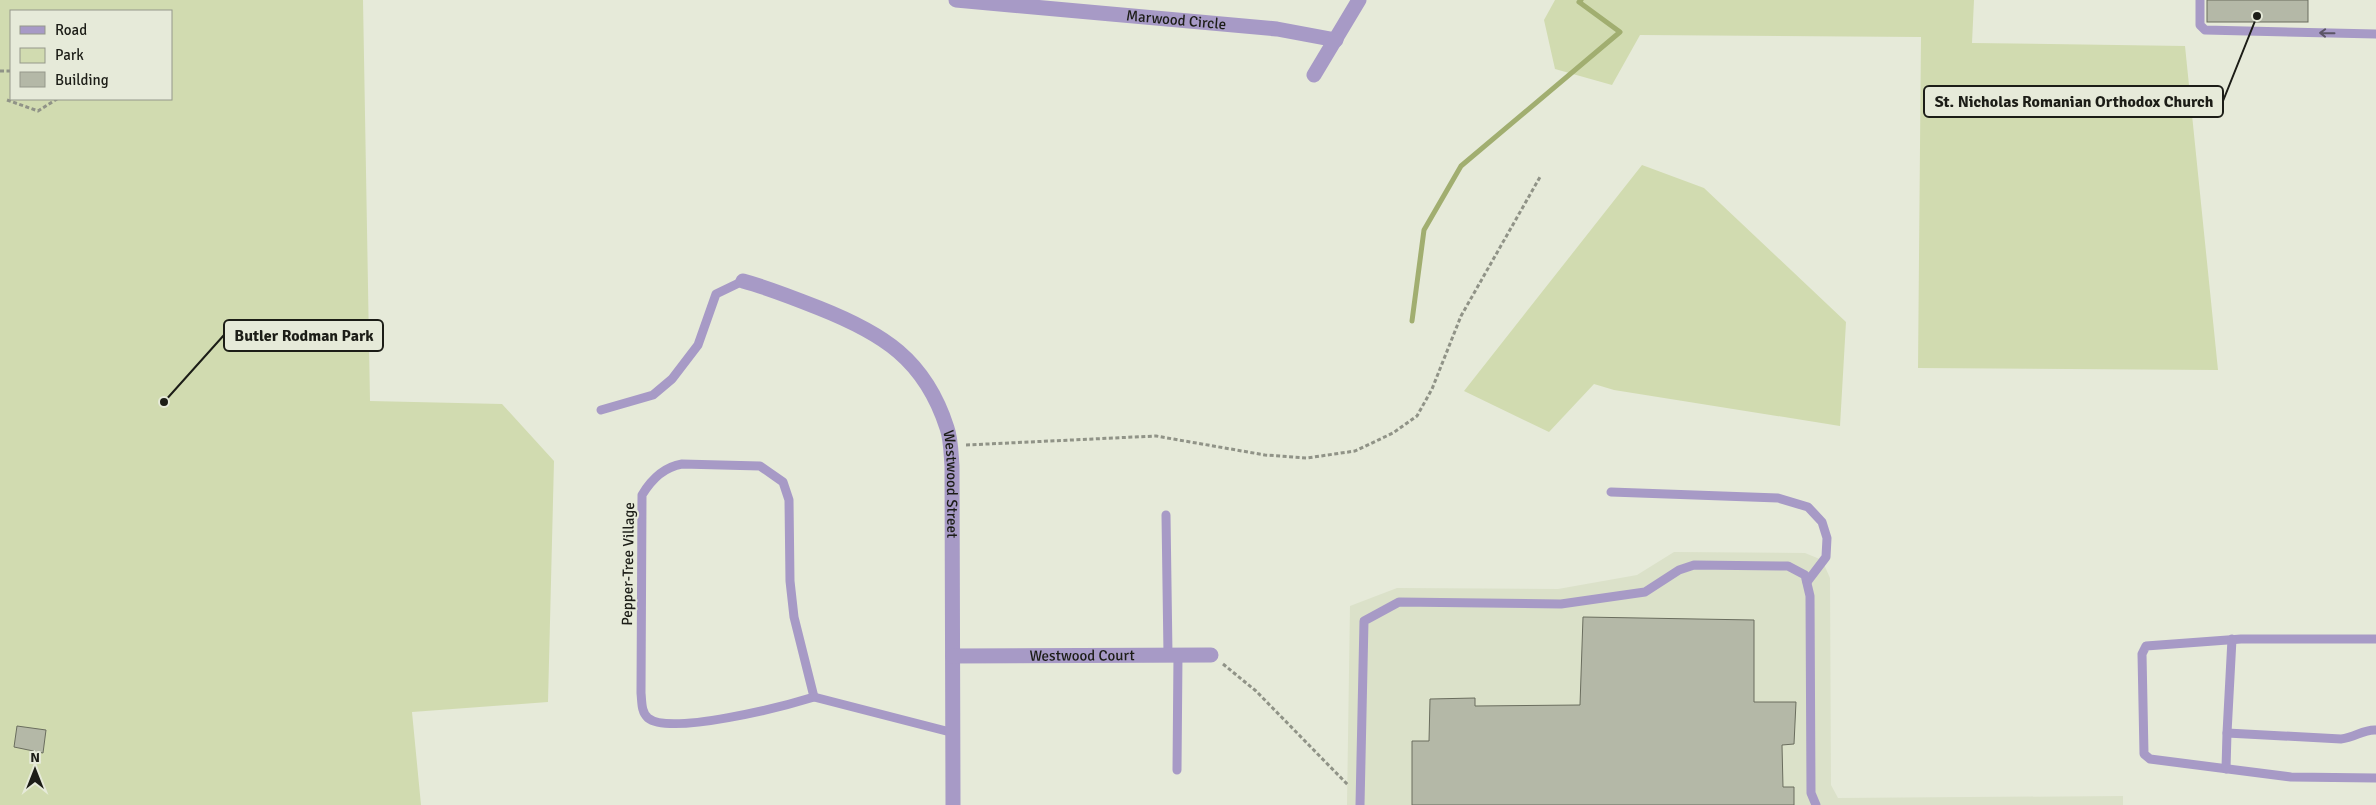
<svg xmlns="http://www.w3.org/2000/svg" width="2376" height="805" viewBox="0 0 2376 805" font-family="Signika,sans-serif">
<rect width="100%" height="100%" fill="#e6ead9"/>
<path fill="#dbe1c9" d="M1674,552l131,1 17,7 8,18 1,207 7,13 285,-2v9h-776l3,-199 47,-18 161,1 79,-14z"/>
<g fill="#d1dbb0" fill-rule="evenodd">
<path d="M0,0h363l7,401 132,3 52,57 -6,241 -136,10 9,93h-421zM11,11h160v88h-160z"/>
<path d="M1555,0h419l-2,43 213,3 33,324 -300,-2 3,-331 -281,-2 -28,50 -57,-16 -11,-49z"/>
<path d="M1642,165l62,23 142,134 -6,104 -226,-36 -20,-6 -45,48 -85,-41z"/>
</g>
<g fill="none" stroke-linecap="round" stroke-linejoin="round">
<path stroke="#a1ae70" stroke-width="5" d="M1412,321l12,-91 37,-64 159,-134 -41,-30 2,-2"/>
</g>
<g fill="#b4b8a7" stroke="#6a6d5e">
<rect x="2207" y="0" width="101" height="22"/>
<path d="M1583,617l171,3v82h42l-2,42 -12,1 1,42h11v18h-382v-64h17l1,-42 45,-1v8l105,-1z"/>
<path d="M17,726l29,4 -3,23 -29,-6z"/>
</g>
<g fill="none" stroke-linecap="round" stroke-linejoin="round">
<g stroke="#909387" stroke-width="3" stroke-dasharray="4 2.5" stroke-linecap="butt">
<path d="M0,71h11"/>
<path d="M7,100l31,11 19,-12"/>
<path d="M966,445l190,-9 109,19 42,3 48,-7 38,-18 24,-17 15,-27 29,-73 79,-139"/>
<path d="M1223,664l33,27 92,94"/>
</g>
<g stroke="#a79ac6" stroke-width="9">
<path d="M2200,0v25l5,5 171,4"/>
<path d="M601,410l52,-15 19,-16 26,-34 18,-51 27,-13"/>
<path d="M682,464l78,2 23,16 6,18 1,81 4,36 20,80c-29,9 -144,39 -166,21 -7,-6 -6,-16 -7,-25l1,-198c9,-15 22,-28 40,-31z"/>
<path d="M1611,492l167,6 30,9 14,15 5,16 -1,19 -19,25"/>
<path d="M1166,515l2,140"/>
<path d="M2376,639h-135l-95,7 -4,8 2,100 6,5 141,18 85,1"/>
<path d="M814,697l140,36"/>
<path d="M2227,733l5,-94"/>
<path d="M2226,769l1,-36 114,6c14,-1 22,-10 35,-9"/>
<path d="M1177,770l1,-115"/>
<path d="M1360,805l4,-184 35,-19 162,2 84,-12 34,-22 15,-5 94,1 17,9 5,21 1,197 5,12"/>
</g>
<g stroke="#a79ac6" stroke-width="15">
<path id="s1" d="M956,0l321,29 59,11"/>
<path d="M1314,75l45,-75"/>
<path id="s2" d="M743,281c26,7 51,17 76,27 63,25 106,51 128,120 4,11 4,26 5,38l1,339"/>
<path id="s3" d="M953,656l258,-1"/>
</g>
</g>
<defs><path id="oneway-shaft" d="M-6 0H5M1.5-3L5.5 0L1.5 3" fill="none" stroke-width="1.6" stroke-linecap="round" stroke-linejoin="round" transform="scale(1.25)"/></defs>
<use stroke="#5b5566" href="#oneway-shaft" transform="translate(2327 33) rotate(-179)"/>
<g text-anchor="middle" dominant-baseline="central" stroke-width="4" stroke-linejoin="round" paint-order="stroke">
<g font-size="15" fill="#1c1d17" stroke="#e6ead9">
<text stroke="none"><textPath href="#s1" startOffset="221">Marwood Circle</textPath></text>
<text stroke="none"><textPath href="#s2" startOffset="320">Westwood Street</textPath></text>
<text transform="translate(628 564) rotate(-89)">Pepper-Tree Village</text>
<text stroke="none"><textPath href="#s3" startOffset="129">Westwood Court</textPath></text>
</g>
</g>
<path fill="none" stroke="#1c1d17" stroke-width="2" d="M2257 16L2223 101M164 402L224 335"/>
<g fill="#1c1d17" stroke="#e6ead9" stroke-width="2">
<circle cx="2257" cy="16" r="5"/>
<circle cx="164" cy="402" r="5"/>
</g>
<g fill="#e6ead9" stroke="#1c1d17" stroke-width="2">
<rect x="1924" y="86" width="299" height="31" rx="5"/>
<rect x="224" y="320" width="159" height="31" rx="5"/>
</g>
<g font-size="16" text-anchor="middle" font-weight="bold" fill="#1c1d17">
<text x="2074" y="107">St. Nicholas Romanian Orthodox Church</text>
<text x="304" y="341">Butler Rodman Park</text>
</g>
<rect x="10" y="10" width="162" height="90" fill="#e6ead9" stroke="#95988b"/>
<rect x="20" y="26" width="25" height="8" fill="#a79ac6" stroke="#95988b"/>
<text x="55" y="35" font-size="15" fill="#1c1d17">Road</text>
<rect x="20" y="48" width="25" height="15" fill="#d1dbb0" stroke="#95988b"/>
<text x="55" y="60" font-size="15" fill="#1c1d17">Park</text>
<rect x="20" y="72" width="25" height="15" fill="#b4b8a7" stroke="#95988b"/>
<text x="55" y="85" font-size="15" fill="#1c1d17">Building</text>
<g transform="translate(35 770)" stroke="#e6ead9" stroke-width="4" paint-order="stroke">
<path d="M0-4L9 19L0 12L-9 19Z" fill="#1c1d17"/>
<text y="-8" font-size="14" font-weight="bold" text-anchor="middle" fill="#1c1d17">N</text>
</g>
</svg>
